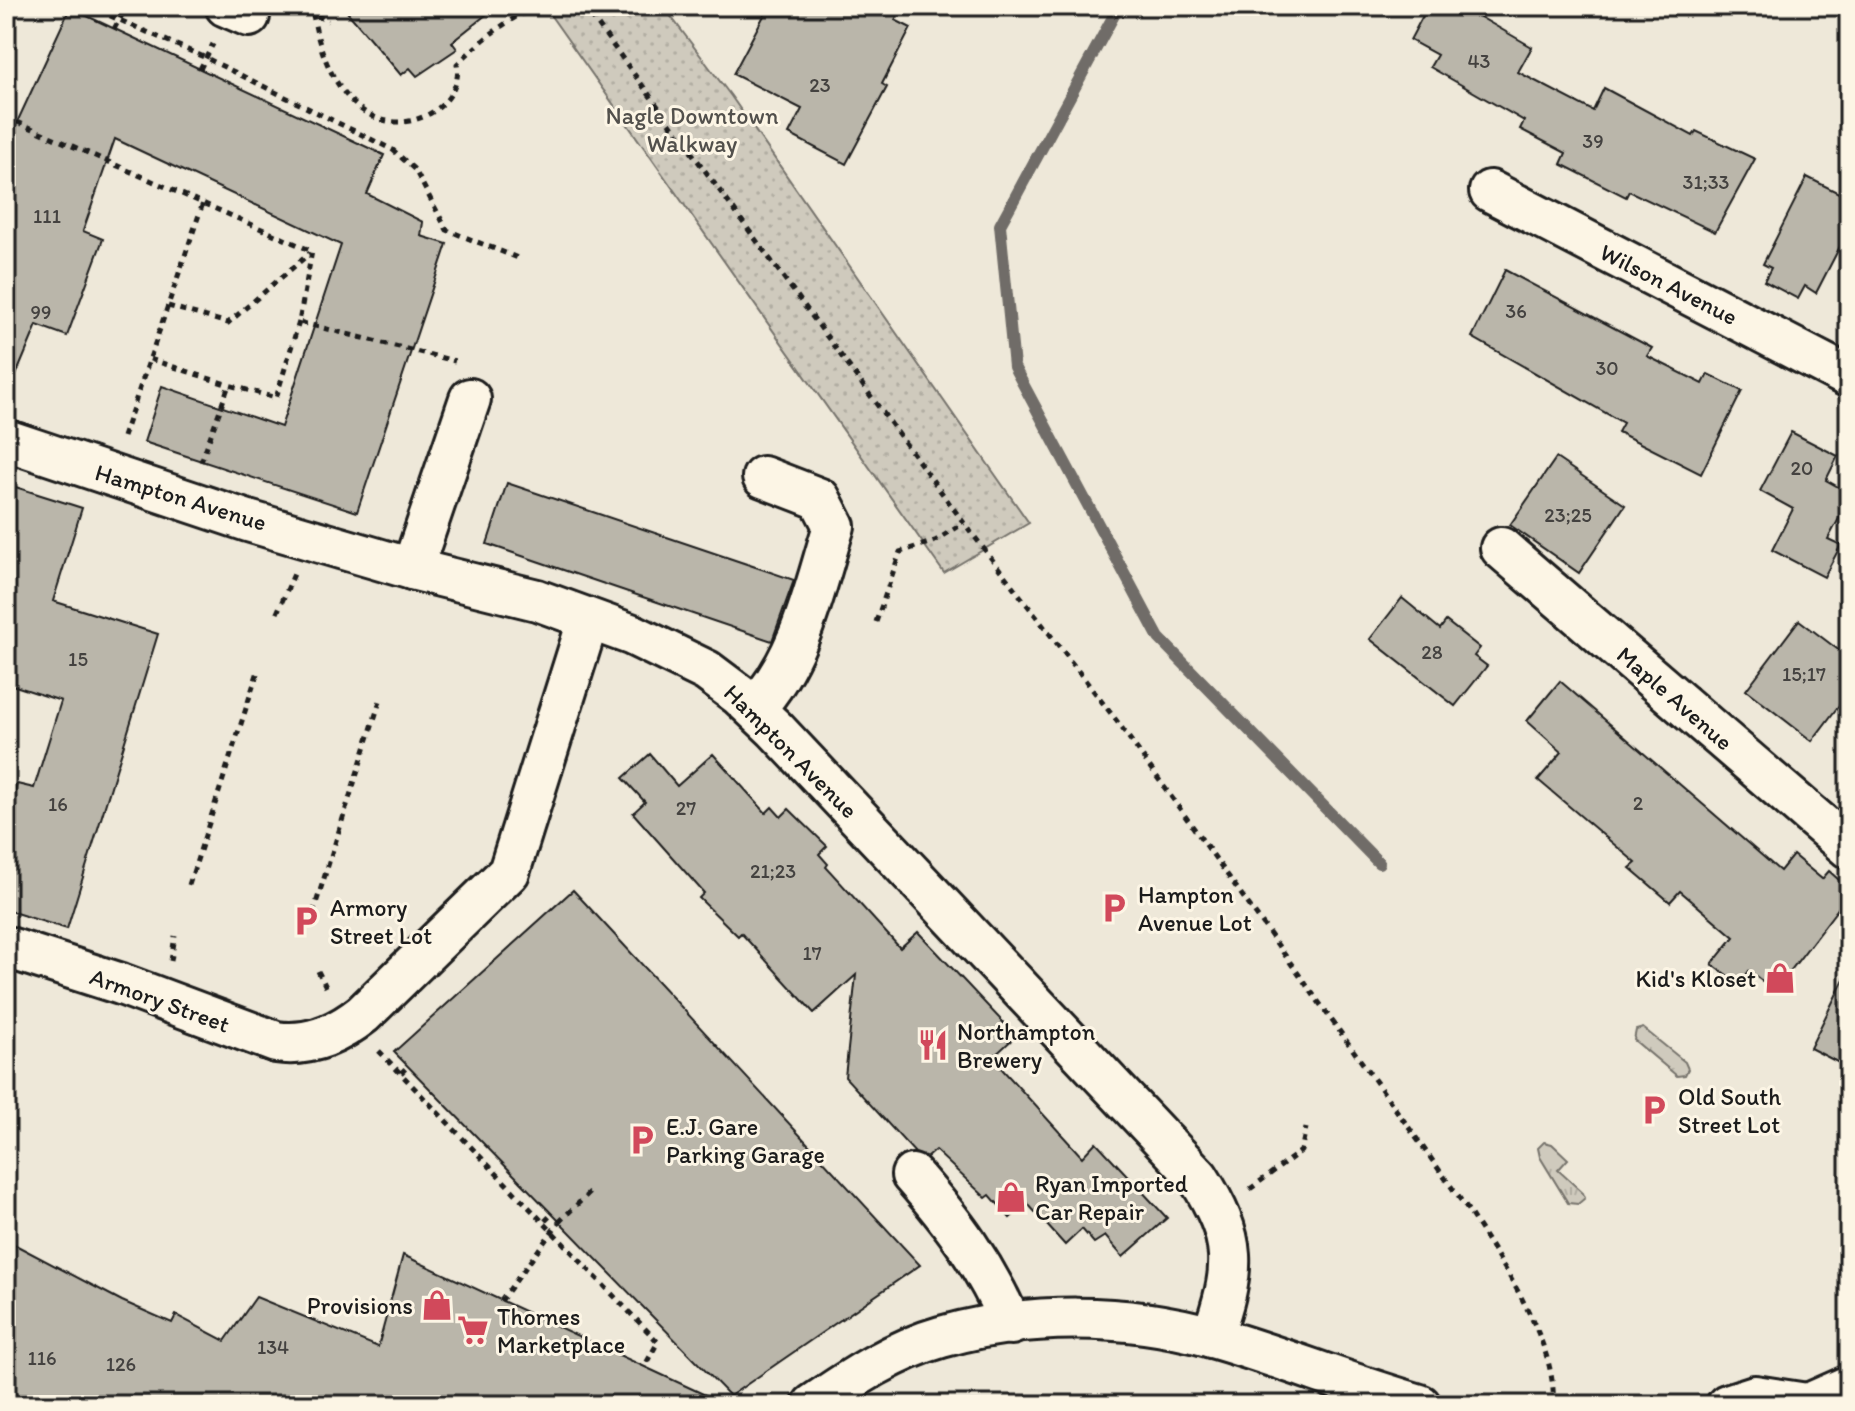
<svg xmlns="http://www.w3.org/2000/svg" width="1855" height="1411" viewBox="0 0 1855 1411" font-family="Itim,sans-serif">
<defs>
<pattern id="grass-tufts" width="24" height="20" patternUnits="userSpaceOnUse" patternTransform="scale(2)"><rect width="24" height="20" fill="#cfcabd"/><path d="M3 7l-1-3M5 7V3M7 7l1-3M15 17l-1-3M17 17v-4M19 17l1-3" fill="none" stroke="#b1ada2"/></pattern>
<pattern id="park-dots" width="8" height="8" patternUnits="userSpaceOnUse" patternTransform="scale(2)"><rect width="8" height="8" fill="#cfcabd"/><path d="M2 2h.1M6 6h.1" fill="none" stroke="#b1ada2" stroke-width="1.8" stroke-linecap="round"/></pattern>
</defs>
<rect width="100%" height="100%" fill="#eee8d9"/>
<filter id="ink" filterUnits="userSpaceOnUse"><feTurbulence type="fractalNoise" baseFrequency=".0125" numOctaves="2"/><feDisplacementMap in="SourceGraphic" scale="16" xChannelSelector="R" yChannelSelector="G"/><feConvolveMatrix kernelMatrix="1 2 1 2 8 2 1 2 1" color-interpolation-filters="sRGB"/></filter>
<g filter="url(#ink)">
<g fill="url(#grass-tufts)" stroke="#76736c" stroke-width="2">
<path d="M1643,1028l42,34 3,7 -3,6 -8,1 -43,-36 2,-10z"/>
<path d="M1544,1142l8,2 16,15 -10,11 25,23 2,5 -7,6 -10,-1 -28,-46 -2,-9z"/>
</g>
<path fill="url(#park-dots)" stroke="#76736c" stroke-width="2" d="M544,6h119l68,90 298,427 -85,50z"/>
<g fill="none" stroke-linecap="round" stroke-linejoin="round">
<path stroke="#6f6c67" stroke-width="12" d="M1119,6l-119,219 14,142 145,271 220,225"/>
</g>
<g fill="#bab6aa" stroke="#1c1c1c" stroke-width="2">
<path d="M342,6h155l-45,36 5,7 -40,27 -7,-8 -9,7z"/>
<path d="M769,6h133l-7,14 16,8 -29,56 5,3 -41,77 -57,-30 13,-25 -69,-35z"/>
<path d="M1428,6h33l71,41 -14,25 75,39 11,-23 89,48 3,-5 59,28 -40,73 -86,-41 -3,6 -65,-33 5,-11 -46,-24 4,-8 -94,-54 7,-12 -27,-15z"/>
<path d="M70,8l314,147 -17,39 56,28 -2,14 26,8 -90,268 -213,-70 18,-56 119,41 60,-182 -226,-106 -32,92 20,8 -36,97 -30,-11 -31,74v-253z"/>
<path d="M1807,177l42,21v31l-33,64 -11,-7 -7,13 -34,-18 7,-13 -8,-4z"/>
<path d="M1505,270l147,78 -5,8 56,28 5,-10 34,17 -41,83 -83,-42 5,-9 -151,-86z"/>
<path d="M1791,432l47,24 -12,24 23,13v7l-21,39 13,6 -17,32 -52,-27 21,-41 -33,-18z"/>
<path d="M1556,458l69,47 -46,68 -69,-48z"/>
<path d="M507,483l287,97 -22,61 -285,-97z"/>
<path d="M6,484l76,24 -29,93 105,33 -91,295 -61,-19v-91l11,-35 17,4 27,-87 -55,-18z"/>
<path d="M1402,598l38,31 6,-8 34,27 -6,8 13,10 -32,40 -85,-67z"/>
<path d="M1799,620l50,38v34l-37,49 -66,-51z"/>
<path d="M1560,681l220,190 13,-16 29,24 7,-8 20,18v5l-74,97 -26,-20 -10,13 -27,-20 22,-27 -54,-46 -10,11 -40,-34 6,-5 -98,-83 24,-28 -35,-31z"/>
<path d="M650,754l27,32 36,-32 53,59 6,-6 9,10 8,-8 38,37 -8,8 9,10 -2,3 74,81 18,-16 98,104 -24,22 90,99 14,-15 71,76 -44,39 -18,-21 -11,7 -12,-14 -17,16 -38,-42 -17,15 -20,-23 -4,3 -51,-48 -9,8 -11,-5 -70,-76 11,-102 -42,38 -73,-80 -3,3 -39,-38 5,-5 -71,-80 12,-11 -22,-24z"/>
<path d="M573,890l347,375 -190,131 -336,-344z"/>
<path d="M1849,969v99l-39,-20z"/>
<path d="M6,1240l116,61 50,22 4,-8 49,26 31,-44 122,50 25,-92 324,150h-721z"/>
</g>
<g fill="none" stroke-linecap="round" stroke-linejoin="round">
<defs>
<g id="minor">
<path d="M226,6l23,10"/>
<path d="M1490,191l359,186"/>
<path d="M6,440l242,81 164,48 125,31 96,35 74,36 32,24 36,34 423,448c40,63 38,91 14,160"/>
<path d="M1501,548l348,300"/>
<path d="M412,569l58,-170"/>
<path d="M755,708c46,-50 59,-118 79,-182l-14,-27 -57,-22"/>
<path d="M6,947l115,37 155,58c32,5 62,-8 87,-28l146,-142 79,-251"/>
<path d="M912,1175c43,49 72,89 99,149"/>
<path d="M813,1405c39,-27 82,-55 128,-68 85,-25 186,-24 271,0 70,20 138,48 208,68"/>
<path d="M1727,1405l28,-9 52,8"/>
<path d="M1806,1405l43,-19"/>
</g>
</defs>
<use href="#minor" stroke="#1c1c1c" stroke-width="46"/>
<g stroke="#1c1c1c" stroke-width="5" stroke-dasharray="6 6" stroke-linecap="butt">
<path d="M88,6l118,52 187,92 22,20 32,60 71,28"/>
<path d="M295,6l33,15"/>
<path d="M584,6l380,517 155,201 349,486c32,51 90,133 85,195"/>
<path d="M313,14c6,40 28,98 74,107 35,7 76,-21 70,-57 28,-26 47,-44 83,-58"/>
<path d="M114,29l13,-23"/>
<path d="M200,69l13,-25"/>
<path d="M6,117l306,134 -13,71 156,39"/>
<path d="M168,306l60,17 82,-70"/>
<path d="M150,359l79,26"/>
<path d="M123,437l80,-234"/>
<path d="M201,462l28,-77 47,13 23,-76"/>
<path d="M277,613l17,-39"/>
<path d="M876,622l24,-70 35,-11 29,-18"/>
<path d="M189,885l70,-217"/>
<path d="M313,913l67,-212"/>
<path d="M171,961l4,-25"/>
<path d="M318,971l10,20"/>
<path d="M379,1051l279,291 -14,25"/>
<path d="M401,1073l7,-7"/>
<path d="M1250,1189l51,-38 5,-23"/>
<path d="M545,1221l7,-7"/>
<path d="M559,1222l33,-32"/>
</g>
<use href="#minor" stroke="#fcf5e5" stroke-width="40"/>
<path stroke="#1c1c1c" stroke-width="5" stroke-dasharray="6 6" stroke-linecap="butt" d="M501,1301l58,-79"/>
</g>
</g>
<defs>
<symbol id="parking-bare" viewBox="-9 -9 18 18"><path d="M-3.5-5.5H1a3.5 3.5 0 0 1 0 7H-1V5.5H-3.5ZM-1-3.4V-.6H.8a1.4 1.4 0 0 0 0-2.8Z" fill="#d1495b" stroke="#fcf5e5" stroke-width="2.5" paint-order="stroke"/></symbol>
<symbol id="shop-bare" viewBox="-9 -9 18 18"><path d="M-5-2.5h2.3a2.7 3.5 0 0 1 5.4 0H5L5.5 6h-11ZM-1.5-2.5h3a1.5 2.3 0 0 0-3 0Z" fill="#d1495b" stroke="#fcf5e5" stroke-width="2.5" paint-order="stroke"/></symbol>
<symbol id="restaurant-bare" viewBox="-9 -9 18 18"><path d="M-5-6h1v4h1v-4h1v4h1v-4h1v5L-1.5 .5V6h-2V.5L-5-1ZM5-6V6H3V1.5H1.5Q1.5-4 5-6Z" fill="#d1495b" stroke="#fcf5e5" stroke-width="2.5" paint-order="stroke"/></symbol>
<symbol id="supermarket-bare" viewBox="-9 -9 18 18"><path d="M-6-5.5h2.5l.6 2H6L4.5 2H-2.5L-4.4-4H-6ZM-1.5 3.2a1.3 1.3 0 1 0 .1 0ZM3 3.2a1.3 1.3 0 1 0 .1 0Z" fill="#d1495b" stroke="#fcf5e5" stroke-width="2.5" paint-order="stroke"/></symbol>
</defs>
<g fill-rule="evenodd">
<use href="#parking-bare" x="1092" y="886" width="44" height="44"/>
<use href="#parking-bare" x="284" y="899" width="44" height="44"/>
<use href="#shop-bare" x="1758" y="956" width="44" height="44"/>
<use href="#restaurant-bare" x="911" y="1023" width="44" height="44"/>
<use href="#parking-bare" x="1632" y="1088" width="44" height="44"/>
<use href="#parking-bare" x="620" y="1118" width="44" height="44"/>
<use href="#shop-bare" x="989" y="1175" width="44" height="44"/>
<use href="#shop-bare" x="415" y="1283" width="44" height="44"/>
<use href="#supermarket-bare" x="451" y="1308" width="44" height="44"/>
</g>
<g text-anchor="middle" dominant-baseline="central" stroke-width="6" stroke-linejoin="round" paint-order="stroke">
<g font-size="20" fill="#444240">
<text x="1479" y="61">43</text>
<text x="820" y="85">23</text>
<text x="1593" y="141">39</text>
<text x="1706" y="182">31;33</text>
<text x="47" y="216">111</text>
<text x="1516" y="311">36</text>
<text x="41" y="312">99</text>
<text x="1607" y="368">30</text>
<text x="1802" y="468">20</text>
<text x="1568" y="515">23;25</text>
<text x="1432" y="652">28</text>
<text x="78" y="659">15</text>
<text x="1804" y="674">15;17</text>
<text x="1638" y="803">2</text>
<text x="58" y="804">16</text>
<text x="686" y="808">27</text>
<text x="773" y="871">21;23</text>
<text x="812" y="953">17</text>
<text x="273" y="1347">134</text>
<text x="42" y="1358">116</text>
<text x="121" y="1364">126</text>
</g>
<g font-size="24" fill="#52504c" stroke="#fcf5e5">
<text x="692" y="115">Nagle Downtown<tspan x="692" dy="28">Walkway</tspan></text>
</g>
<g font-size="24" fill="#1c1c1c" stroke="#fcf5e5">
<text transform="translate(1669 284) rotate(27)">Wilson Avenue</text>
<text transform="translate(181 497) rotate(17)">Hampton Avenue</text>
<text transform="translate(1675 698) rotate(41)">Maple Avenue</text>
<text transform="translate(791 751) rotate(45)">Hampton Avenue</text>
<text transform="translate(160 1000) rotate(20)">Armory Street</text>
</g>
<g font-size="24" fill="#1c1c1c" stroke="#fcf5e5" text-anchor="start">
<text x="1138" y="894">Hampton<tspan x="1138" dy="28">Avenue Lot</tspan></text>
<text x="330" y="907">Armory<tspan x="330" dy="28">Street Lot</tspan></text>
<text x="1756" y="978" text-anchor="end">Kid's Kloset</text>
<text x="957" y="1031">Northampton<tspan x="957" dy="28">Brewery</tspan></text>
<text x="1678" y="1096">Old South<tspan x="1678" dy="28">Street Lot</tspan></text>
<text x="666" y="1126">E.J. Gare<tspan x="666" dy="28">Parking Garage</tspan></text>
<text x="1035" y="1183">Ryan Imported<tspan x="1035" dy="28">Car Repair</tspan></text>
<text x="413" y="1305" text-anchor="end">Provisions</text>
<text x="497" y="1316">Thornes<tspan x="497" dy="28">Marketplace</tspan></text>
</g>
</g>
<rect width="1855" height="1411" fill="none" stroke="#fcf5e5" stroke-width="32"/>
<rect x="16" y="16" width="1823" height="1379" fill="none" stroke="#1c1c1c" stroke-width="3" filter="url(#ink)"/>
</svg>
